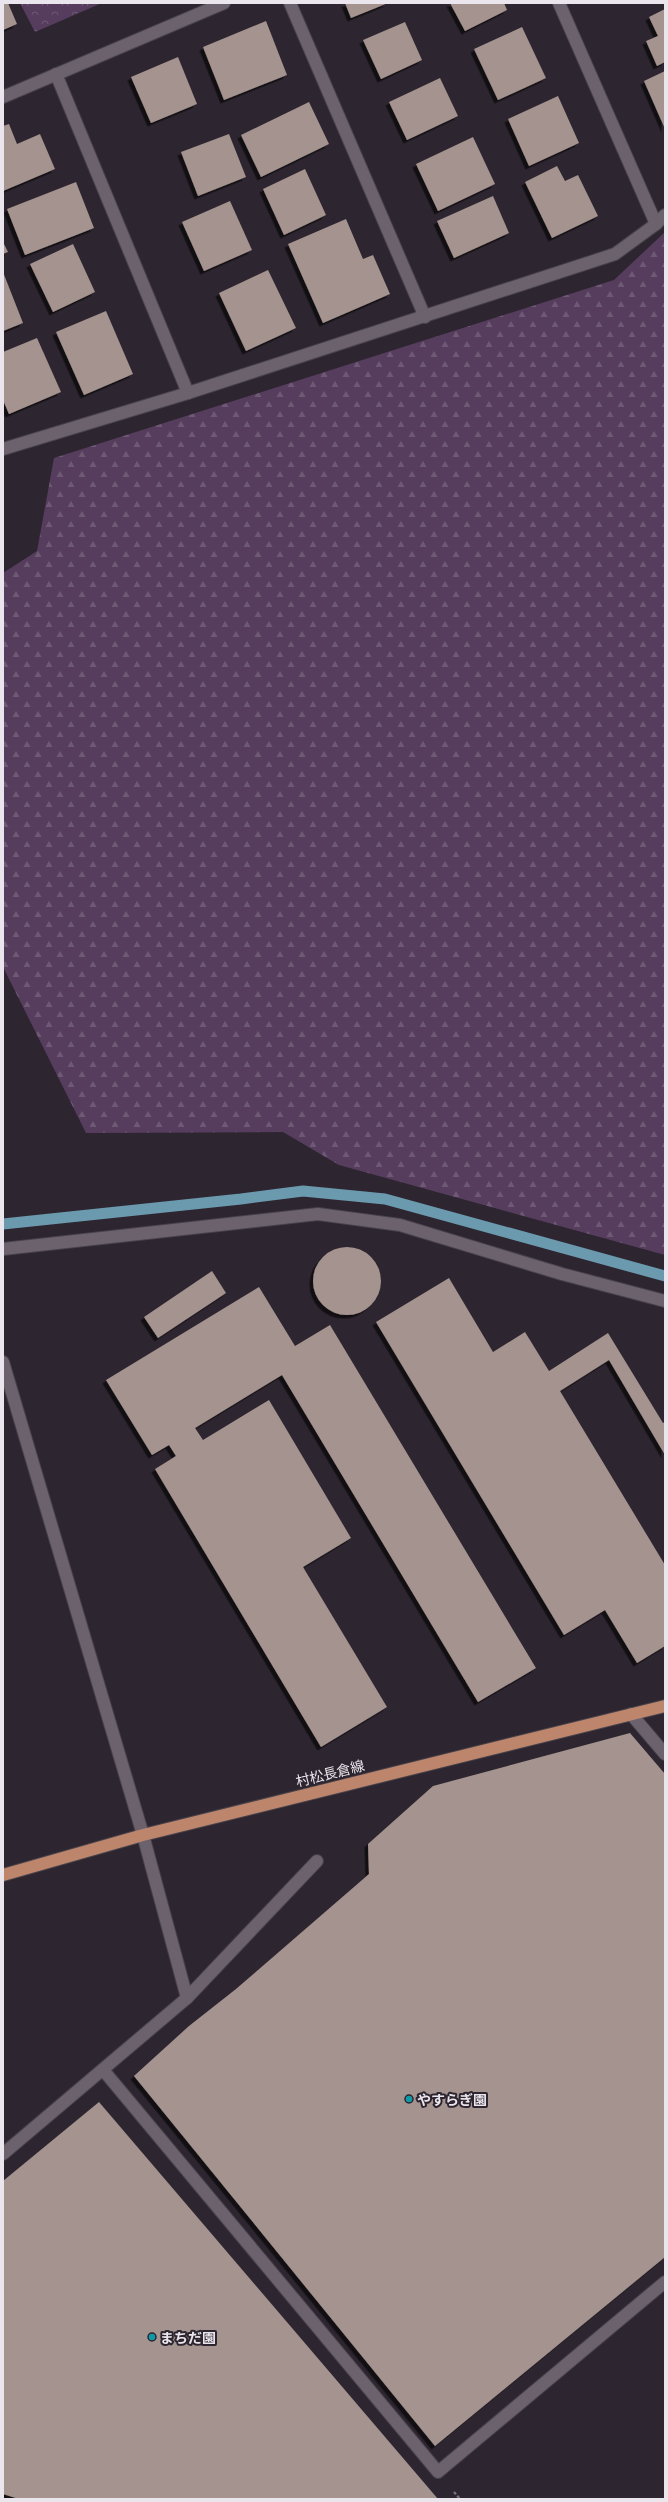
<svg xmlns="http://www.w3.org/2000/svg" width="668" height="2502" viewBox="0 0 668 2502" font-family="Commissioner,'Noto Sans JP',sans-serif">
<defs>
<pattern id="forest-firs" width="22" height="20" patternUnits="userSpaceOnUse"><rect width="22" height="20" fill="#563d5e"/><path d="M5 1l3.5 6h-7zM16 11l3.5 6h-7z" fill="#6e5975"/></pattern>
<pattern id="park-crowns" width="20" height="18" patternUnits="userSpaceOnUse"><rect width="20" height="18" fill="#563d5e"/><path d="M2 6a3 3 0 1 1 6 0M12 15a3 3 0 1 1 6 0" fill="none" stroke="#6e5975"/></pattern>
<filter id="shadow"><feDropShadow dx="-3.5" dy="3.5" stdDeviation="0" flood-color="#0009"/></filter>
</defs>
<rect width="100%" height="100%" fill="#2d252f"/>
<path fill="url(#forest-firs)" d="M665,232v1023l-326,-90 -56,-33 -197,1 -83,-166v-394l34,-22 17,-93 560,-178z"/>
<path fill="url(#park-crowns)" d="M20,3h82l-67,29z"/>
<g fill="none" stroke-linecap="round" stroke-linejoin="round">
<path stroke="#6b99ae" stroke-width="11" d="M3,1224l238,-25 62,-8 82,8 280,77"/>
</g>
<g fill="#a4938e" filter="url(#shadow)">
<path d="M3,3h5l9,21 -14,6z"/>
<path d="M345,3h43l-37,15z"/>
<path d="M450,3h54l3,7 -42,21z"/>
<path d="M665,9v53l-8,4 -11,-25 12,-5 -9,-19z"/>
<path d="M266,21l21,54 -63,25 -21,-53z"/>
<path d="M405,22l17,38 -41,19 -18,-39z"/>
<path d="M522,27l24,51 -48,22 -24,-51z"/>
<path d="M178,57l19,47 -46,19 -20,-46z"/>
<path d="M665,71v58l-21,-48z"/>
<path d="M440,78l18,38 -51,24 -18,-38z"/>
<path d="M558,96l21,47 -50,23 -21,-47z"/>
<path d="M309,102l20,42 -68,33 -20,-42z"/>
<path d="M9,124l8,20 23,-10 15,35 -52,22v-65z"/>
<path d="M229,134l17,43 -48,19 -17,-44z"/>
<path d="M473,137l22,47 -57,27 -22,-47z"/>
<path d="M557,166l8,15 13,-6 20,41 -46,22 -27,-56z"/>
<path d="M305,169l21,46 -42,20 -21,-46z"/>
<path d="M76,182l18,46 -69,27 -18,-46z"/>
<path d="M493,196l16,37 -55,25 -17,-37z"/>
<path d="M230,201l22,49 -48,21 -22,-49z"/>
<path d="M346,219l17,40 10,-4 17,39 -67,29 -35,-79z"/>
<path d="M3,242l5,10 -5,2z"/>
<path d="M73,244l22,48 -42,20 -23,-48z"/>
<path d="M268,270l28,58 -50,23 -27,-58z"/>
<path d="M3,272l20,51 -20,8z"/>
<path d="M106,311l27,63 -49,21 -28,-63z"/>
<path d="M37,338l24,54 -52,22 -6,-14v-48z"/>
<circle cx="347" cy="1281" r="34"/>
<path d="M212,1271l14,22 -68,45 -14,-21z"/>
<path d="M449,1278l44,74 32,-20 24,39 59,-38 55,90 2,-1v33l-56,-95 -49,31 105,174v81l-28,17 -32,-53 -41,25 -188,-313z"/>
<path d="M259,1287l36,59 35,-21 206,343 -58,34 -196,-327 -87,53 8,12 66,-40 82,138 -48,29 84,140 -66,40 -166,-278 21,-13 -7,-11 -17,10 -46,-75z"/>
<path d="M630,1733l35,41v483l-230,189 -301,-370 55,-50 47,-37 133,-115 -1,-30 65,-58z"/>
<path d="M99,2102l339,397h-419l-16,-5v-313z"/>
</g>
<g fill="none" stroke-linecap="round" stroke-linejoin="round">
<defs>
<g id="minor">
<path d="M290,3l135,314"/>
<path d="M559,3l97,221"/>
<path d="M56,74l132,319"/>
<path d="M3,97l221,-94"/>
<path d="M3,449l185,-56 427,-139 41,-30 9,-9"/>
<path d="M3,1249l315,-35 82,11 162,49 103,27"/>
<path d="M3,1362l140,473 44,163 -184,156"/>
<path d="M631,1714l34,40"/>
<path d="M187,1998l130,-137"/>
<path d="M104,2071l334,401 227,-190"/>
</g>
<path id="major" d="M3,1875l140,-40 522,-129"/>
</defs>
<use href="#minor" stroke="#48424a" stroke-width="14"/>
<use href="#major" stroke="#48424a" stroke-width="14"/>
<path stroke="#79727b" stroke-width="2.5" stroke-dasharray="3 2" stroke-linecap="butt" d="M454,2492l6,7"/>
<use href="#minor" stroke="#6b626e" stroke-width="12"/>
<use href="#major" stroke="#bd856c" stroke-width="12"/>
</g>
<g fill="#0f9aa8" stroke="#2d252f" stroke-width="1.5">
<circle cx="409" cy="2099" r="4"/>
<circle cx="152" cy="2337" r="4"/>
</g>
<g text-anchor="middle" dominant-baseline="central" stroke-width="4" stroke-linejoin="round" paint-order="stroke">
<g font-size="14" fill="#ebe6ed" stroke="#2d252f">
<text transform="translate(330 1773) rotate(-14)">村松長倉線</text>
</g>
<g font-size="14" font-weight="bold" fill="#ebe6ed" stroke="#2d252f" text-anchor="start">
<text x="417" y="2099">やすらぎ園</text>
<text x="160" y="2337">まちだ園</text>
</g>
</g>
<rect width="668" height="2502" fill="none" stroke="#ebe6ed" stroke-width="8"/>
</svg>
